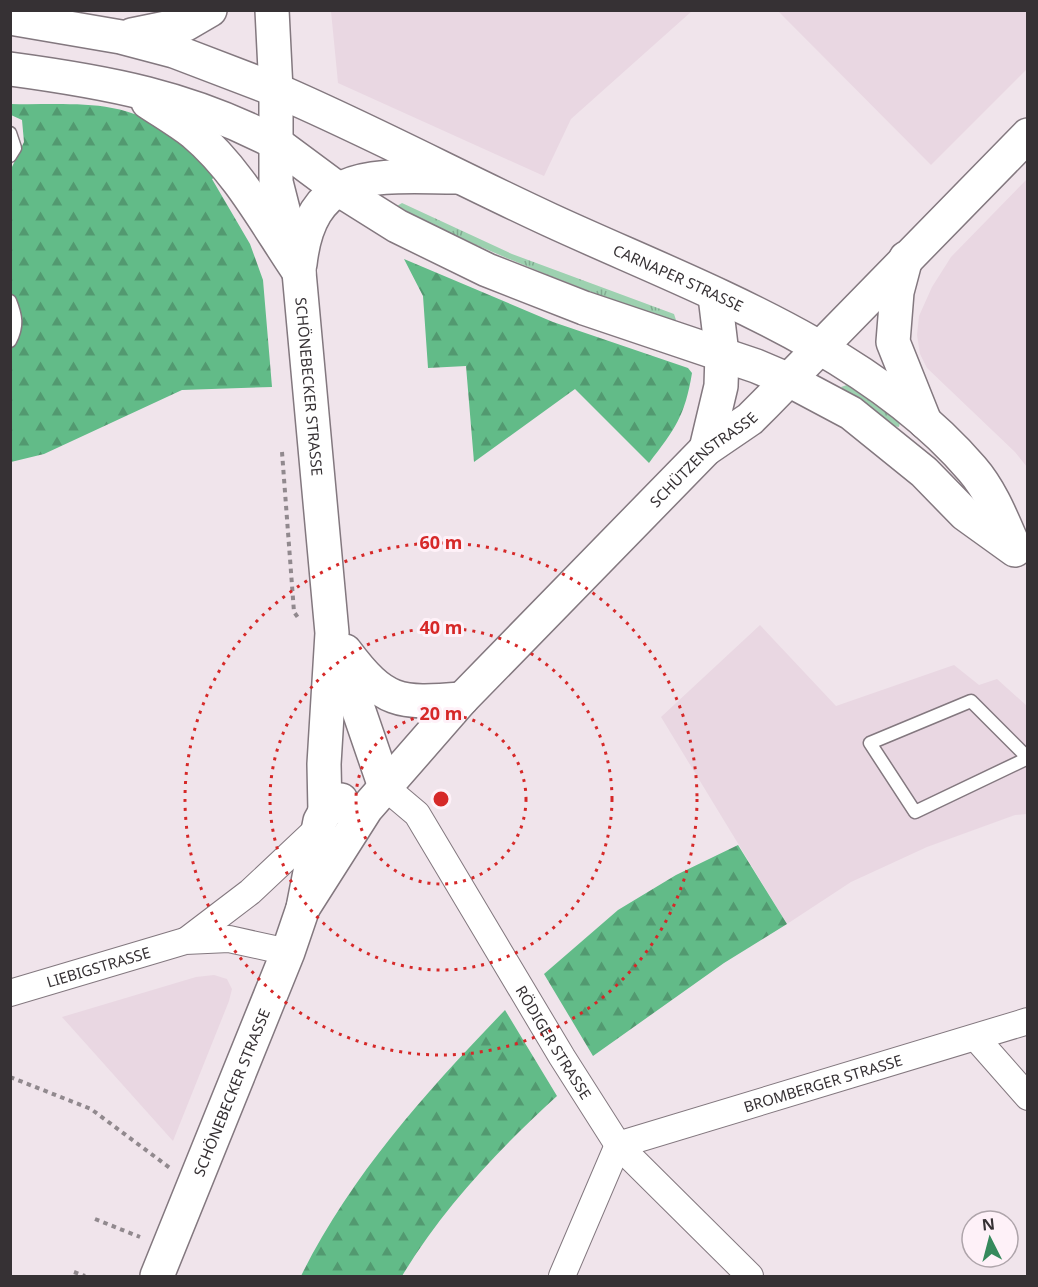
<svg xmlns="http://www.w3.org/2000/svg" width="1038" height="1287" viewBox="0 0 1038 1287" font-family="'Noto Sans',sans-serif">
<defs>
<pattern id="grass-tufts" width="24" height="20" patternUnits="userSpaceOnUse" patternTransform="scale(1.5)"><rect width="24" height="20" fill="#9dd1b0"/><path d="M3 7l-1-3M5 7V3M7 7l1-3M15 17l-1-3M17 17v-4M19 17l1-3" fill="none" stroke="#81aa90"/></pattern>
<pattern id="forest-firs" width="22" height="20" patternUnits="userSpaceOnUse" patternTransform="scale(1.5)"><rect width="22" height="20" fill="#62bb88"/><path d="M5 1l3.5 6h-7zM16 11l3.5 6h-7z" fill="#529970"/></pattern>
</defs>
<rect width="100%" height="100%" fill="#f0e4eb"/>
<g fill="#e9d7e2">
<path d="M331,11v-1l361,1 -121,108 -27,57 -206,-93z"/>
<path d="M778,11h249v58l-96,96z"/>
<path d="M1027,179v288l-12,-15 -88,-84 -7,-14 -3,-19 2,-19 13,-29 19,-30z"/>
<path d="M760,625l76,81 118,-41 25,20 18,-6 30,27v108l-12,1 -88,32 -76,35 -64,42 -126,-207z"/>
<path d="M214,975l13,4 5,10 -3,12 -56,140 -111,-124 134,-40z"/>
</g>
<g fill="url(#grass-tufts)">
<path d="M402,203l110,51 162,60 2,6 -7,2c-92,-36 -185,-69 -272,-116z"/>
<path d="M847,385l53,37 -1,5 -6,-1 -48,-35 -4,-4z"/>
</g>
<g fill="url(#forest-firs)">
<path d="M11,104c31,1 70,-2 101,4 42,7 79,37 108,66l-8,5 38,65 13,36 9,107 -90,3 -138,64 -33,8 -1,-291 14,-29 -2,-22 -11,-5z"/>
<path d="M404,259l149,63 135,46 4,5c-7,43 -17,56 -43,90l-74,-74 -101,73 -8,-96 -38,2 -5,-72z"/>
<path d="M738,845l49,79 -63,39 -131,93 -49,-82 74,-64 58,-35z"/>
<path d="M505,1010l52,86c-59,54 -114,112 -155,180h-101c50,-101 126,-185 204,-266z"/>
</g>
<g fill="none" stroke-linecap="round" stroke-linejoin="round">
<defs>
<g id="lane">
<path d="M10,133l5,15 -5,8"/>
<path d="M10,301c6,15 8,25 0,40"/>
<path d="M971,701l57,57 -113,54 -45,-69z"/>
</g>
<g id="street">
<path id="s1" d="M385,787l32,27 145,243 56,88 132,131"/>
<path d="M187,940l63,-48 67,-63"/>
<path id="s2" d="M10,993l175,-52 44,-2 59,13"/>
<path d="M976,1038l52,59"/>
<path id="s3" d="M618,1145l410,-124"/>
<path d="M562,1276l56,-131"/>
</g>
<g id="secondary">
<path id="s4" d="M272,10l4,80v92l23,90 33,361 -8,131 1,48"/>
<path d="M906,258l-9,34 -4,50 32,80"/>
<path d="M300,264c11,-99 78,-87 156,-87"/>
<path d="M706,449l15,-63 1,-32 -7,-58"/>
<path d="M345,651c39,52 53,53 117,48"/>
<path d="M339,653l46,134"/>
<path id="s5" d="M303,908l63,-99 96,-110 244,-250 44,-30 15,-15 263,-269"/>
<path id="s6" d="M157,1276l131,-324 15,-44 17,-87 5,-9 16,-12"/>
</g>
<g id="primary">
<path id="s7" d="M276,90c93,40 183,88 274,130 143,66 318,127 422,249 20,23 31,53 43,80"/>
<path d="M276,143l62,46 59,37 90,44 97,38 172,58 33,14 62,33 73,59 41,42 50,36"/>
</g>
<g id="highway">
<path d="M10,18l111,19 53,14 102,39"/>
<path d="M132,35l54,-11 24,-14"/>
<path d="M10,69c97,13 179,28 266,74"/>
<path d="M148,102c15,10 32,20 46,31 44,37 73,92 105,139"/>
</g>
</defs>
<use href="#lane" stroke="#83787f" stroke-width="15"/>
<use href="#street" stroke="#83787f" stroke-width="28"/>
<use href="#secondary" stroke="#83787f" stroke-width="36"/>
<use href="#primary" stroke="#83787f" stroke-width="36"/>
<use href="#highway" stroke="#83787f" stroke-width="36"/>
<g stroke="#91898e" stroke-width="4" stroke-dasharray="4.5 4.5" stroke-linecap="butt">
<path d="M282,452l12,160 5,7"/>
<path d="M10,1077l81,32 79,59"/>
<path d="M95,1219l45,18"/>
<path d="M74,1272l11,4"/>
</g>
<use href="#lane" stroke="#fff" stroke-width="12"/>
<use href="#street" stroke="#fff" stroke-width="26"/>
<use href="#secondary" stroke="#fff" stroke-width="33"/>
<use href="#primary" stroke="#fff" stroke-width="33"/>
<use href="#highway" stroke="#fff" stroke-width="33"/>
</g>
<g fill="none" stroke="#d62828" stroke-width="3" stroke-dasharray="3 6">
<circle cx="441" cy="799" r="85"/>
<circle cx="441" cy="799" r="171"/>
<circle cx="441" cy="799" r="256"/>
</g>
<g text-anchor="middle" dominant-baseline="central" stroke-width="6" stroke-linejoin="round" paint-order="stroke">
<g font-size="15" fill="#363134" stroke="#fef1f8">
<text stroke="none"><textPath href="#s7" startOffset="444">CARNAPER STRASSE</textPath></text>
<text stroke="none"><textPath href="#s4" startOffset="380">SCHÖNEBECKER STRASSE</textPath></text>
<text stroke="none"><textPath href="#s5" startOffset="604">SCHÜTZENSTRASSE</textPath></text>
<text stroke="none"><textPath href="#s2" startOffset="92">LIEBIGSTRASSE</textPath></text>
<text stroke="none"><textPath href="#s1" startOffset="308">RÖDIGER STRASSE</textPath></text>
<text stroke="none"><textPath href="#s3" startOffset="214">BROMBERGER STRASSE</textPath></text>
<text stroke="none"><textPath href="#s6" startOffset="198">SCHÖNEBECKER STRASSE</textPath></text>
</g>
</g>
<circle cx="441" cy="799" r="9" fill="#d62828" stroke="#fef1f8" stroke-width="3"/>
<g font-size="18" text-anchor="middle" font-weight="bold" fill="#d62828" stroke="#fef1f8" stroke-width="6" stroke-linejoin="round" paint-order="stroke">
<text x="441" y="549">60 m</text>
<text x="441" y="634">40 m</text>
<text x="441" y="720">20 m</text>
</g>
<rect width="1038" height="1287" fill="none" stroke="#363134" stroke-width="24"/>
<g transform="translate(990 1239) rotate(354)"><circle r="28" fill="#fef1f8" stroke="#aea4aa" stroke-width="1.5"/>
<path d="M0-4.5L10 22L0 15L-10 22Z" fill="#35895c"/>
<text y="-9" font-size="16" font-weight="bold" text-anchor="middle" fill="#363134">N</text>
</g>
</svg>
